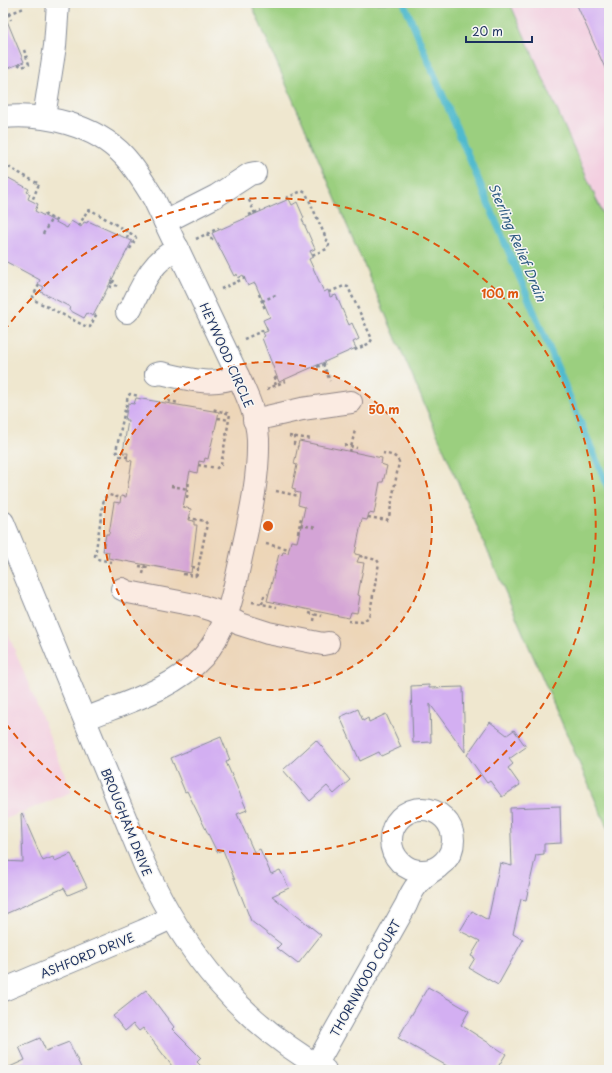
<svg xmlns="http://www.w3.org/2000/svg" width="612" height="1073" viewBox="0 0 612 1073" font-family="'Playpen Sans',sans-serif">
<rect width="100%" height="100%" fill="#f6f6f2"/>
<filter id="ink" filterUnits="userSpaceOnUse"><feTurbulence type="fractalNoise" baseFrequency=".025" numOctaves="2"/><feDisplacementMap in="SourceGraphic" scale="8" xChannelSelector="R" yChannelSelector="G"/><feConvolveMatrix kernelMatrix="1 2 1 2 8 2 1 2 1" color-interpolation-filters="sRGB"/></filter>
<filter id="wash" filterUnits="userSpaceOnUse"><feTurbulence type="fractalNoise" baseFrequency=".012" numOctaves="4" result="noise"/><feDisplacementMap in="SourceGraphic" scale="16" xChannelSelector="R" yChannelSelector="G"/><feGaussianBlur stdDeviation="0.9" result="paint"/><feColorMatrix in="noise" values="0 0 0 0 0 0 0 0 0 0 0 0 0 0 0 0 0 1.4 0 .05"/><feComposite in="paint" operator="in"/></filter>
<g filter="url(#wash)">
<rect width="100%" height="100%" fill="#efe7cf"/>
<g fill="#f3cfe0">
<path d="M510,3h99v225z"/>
<path d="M3,621l69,171 -69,28z"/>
</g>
<path fill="#9bcf7f" stroke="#5b7f6e" d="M251,3h259l99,225v604z"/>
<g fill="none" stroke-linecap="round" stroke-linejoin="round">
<path stroke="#50bace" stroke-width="7" d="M404,3l205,487"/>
</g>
<g id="blocks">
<g fill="#d3aff2">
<path d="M576,3h33v74z"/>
<path d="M3,11l21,51 -21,8z"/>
<path d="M3,175l26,14 -2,3 3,2 -2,5 10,5 -3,7 32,17 4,-7 10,6 3,-5 3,1 1,-2 44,20 -39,75 -6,-3 -3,5 -15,-8 1,-3 -29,-15 3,-5 -6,-3 2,-4 -37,-20z"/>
<path d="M289,199l3,6 5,-3 7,16 -2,1 13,30 -5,2 3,6 -4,2 15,33 4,-2 2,7 6,-2 13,30 3,-2 7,16 -6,3 3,6 -77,34 -17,-44 3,-2 -2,-3 5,-2 -5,-11 7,-3 -15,-34 -7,3 -5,-11 -5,3 -1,-4 -3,2 -22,-43z"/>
<path d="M136,398l83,14 -11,47 -3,-1 -1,4 -5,-1 -2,12 -7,-2 -7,36 8,2 -2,11 5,1v4h3l-6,48 -83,-15 1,-6 -6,-1 3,-17h3l5,-32 6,1 1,-7 5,1 6,-36 -5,-1 1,-7h-5l5,-33h-3l3,-17 6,1z"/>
<path d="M299,441l83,17 -1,6 6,2 -4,16h-3l-6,32 -5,-1 -2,7 -5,-1 -7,35 5,1 -3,7 7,1 -6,32 2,1 -3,17 -6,-1 -2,6 -82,-17 12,-47 3,1 1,-3 5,1 3,-12 6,1 4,-16 4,-19 -7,-2 2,-12 -5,-1v-3l-3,-1 5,-23 -3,-1z"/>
<path d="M429,685v3l34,-1 2,65 -35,-48 1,38 -18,1 -2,-57z"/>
<path d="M358,709l5,12 5,-3 1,4 17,-8 15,33 -20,9 -2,-4 -19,9 -20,-44z"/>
<path d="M490,722l17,13 7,-5 12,17 -17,12 4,5 -5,4 12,17 -18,12 -12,-16 -3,2 -20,-28z"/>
<path d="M221,737l9,23 -4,2 21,48 -10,4 17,38 6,-3 11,25 9,-4 9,18 -17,8 49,39 -23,29 -21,-16 4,-4 -30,-23 -28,-71 -6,2 -30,-61 -2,1 -14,-34z"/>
<path d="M316,740l34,40 -16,14 -7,-8 -17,15 -27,-31z"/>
<path d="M560,806l1,37 -17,1v10l-8,1 -10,45 -5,-1 -8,35 10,6 -25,45 -29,-17 6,-10 -4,-2 9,-15 -20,-10 12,-20 16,9 12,-57 12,3 -2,-58z"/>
<path d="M22,813l21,48 10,-4 2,4 16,-7 16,33 -19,8 -4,-7 -61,27v-54l20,1 -2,-48z"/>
<path d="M428,987l41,24 -8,14 45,29 -10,16h-42l-56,-32z"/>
<path d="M146,990l28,37 -2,2 29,29 -4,4 8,8h-30l-32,-42 -4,3 -6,-7 -8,7 -12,-15z"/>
<path d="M40,1038l6,13 23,-9 13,28h-79l22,-10 -6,-13z"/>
</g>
</g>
</g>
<g filter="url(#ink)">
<use href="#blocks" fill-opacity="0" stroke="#858b96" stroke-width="1"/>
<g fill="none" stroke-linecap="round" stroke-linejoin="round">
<defs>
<g id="minor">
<path d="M3,117c41,-4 92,8 121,39 12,13 21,28 30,43l84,177c9,19 19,41 20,63 1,39 -8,77 -16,114 -8,36 -14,76 -39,104 -30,33 -79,46 -118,62"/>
<path d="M44,117l11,-71 3,-43"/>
<path d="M165,222l51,-26 34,-22 5,-1"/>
<path d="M127,312l4,-4c12,-25 21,-47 47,-60"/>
<path d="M156,374l5,-1c26,6 52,14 77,3"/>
<path d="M254,420l48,-11 49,-7"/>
<path d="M3,522l142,344c42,90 94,154 180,204"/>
<path d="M122,589l6,3 72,14 13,4 27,14 28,9 55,11 5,-1"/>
<circle cx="422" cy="840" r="31"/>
<path d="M3,990l140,-59 28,-13"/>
<path d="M316,1065l90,-160c7,-18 15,-27 31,-37"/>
</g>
</defs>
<use href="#minor" stroke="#858b96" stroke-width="24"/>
<g stroke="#858b96" stroke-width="2.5" stroke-dasharray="3 3" stroke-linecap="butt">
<path d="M6,8l5,12"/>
<path d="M9,14l15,-6"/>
<path d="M24,50l5,14"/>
<path d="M18,64l4,3 8,-3"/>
<path d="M3,164l36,20 -7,17"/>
<path d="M286,198l16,-7 4,2 23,52 -2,4 -15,6"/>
<path d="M249,200l6,14"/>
<path d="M44,214l15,8"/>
<path d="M249,215l12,-5"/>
<path d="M79,226l8,-15 4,-1 44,26 1,2 -6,11"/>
<path d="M43,234l9,-16"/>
<path d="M207,234l3,5h4"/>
<path d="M127,238l2,-6"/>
<path d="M196,239l23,-11"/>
<path d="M3,268l1,-2"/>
<path d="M110,282l7,4"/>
<path d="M39,285l-6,11 1,4 53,27h3l7,-14"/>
<path d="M110,288l5,-10"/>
<path d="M221,289l24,-11"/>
<path d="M329,292l15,-6 4,1 24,52 -2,4 -17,8"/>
<path d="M259,294l6,15"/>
<path d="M262,301l16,-7"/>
<path d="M244,339l23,-10"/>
<path d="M323,364l7,17"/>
<path d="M317,367l11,-5"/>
<path d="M276,385l-2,-5 3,-4"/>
<path d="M267,389l19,-8"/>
<path d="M168,401l12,2"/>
<path d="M218,418l11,2"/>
<path d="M289,436l23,3"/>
<path d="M295,436l-1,8 4,3"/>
<path d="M344,445l13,3"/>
<path d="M350,452l5,-22"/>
<path d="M128,457l-9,-1 -3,-5 12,-55 2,-2 9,2"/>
<path d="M198,465l19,3 4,-3 9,-51 -18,-5"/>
<path d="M171,486l17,3"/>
<path d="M276,491l23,5"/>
<path d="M187,498l2,-17"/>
<path d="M368,517l19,3 2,-3 10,-55c-3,-7 -8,-7 -16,-9"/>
<path d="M300,525l17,3"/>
<path d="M298,533l3,-15"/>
<path d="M266,544l23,5"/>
<path d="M112,562l-15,-3 -2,-3 9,-58 5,-3 12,3"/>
<path d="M139,566l11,2"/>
<path d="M192,567l7,1"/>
<path d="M143,574l2,-9"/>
<path d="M183,574l12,2 2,-2 10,-50 -2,-3 -16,-3"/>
<path d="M252,602l25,5"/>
<path d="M262,604l2,-8 4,-2"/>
<path d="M309,613l13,3"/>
<path d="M314,621l1,-7"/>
<path d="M348,621l14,1 7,-5 10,-54 -2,-3 -17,-4"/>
</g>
<use href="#minor" stroke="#fff" stroke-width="22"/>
</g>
</g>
<circle cx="268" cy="526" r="164" fill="#de5710" fill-opacity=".12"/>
<g fill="none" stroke="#de5710" stroke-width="2" stroke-dasharray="7 5">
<circle cx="268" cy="526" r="164"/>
<path d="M4 331A328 328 0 1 1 4 721"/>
</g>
<g text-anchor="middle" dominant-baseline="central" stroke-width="3" stroke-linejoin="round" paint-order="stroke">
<g font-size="12" fill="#1b2f5e" stroke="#f6f6f2">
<text transform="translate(227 355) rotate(66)">HEYWOOD CIRCLE</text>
<text transform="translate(127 822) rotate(68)">BROUGHAM DRIVE</text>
<text transform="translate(87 955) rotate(-22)">ASHFORD DRIVE</text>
<text transform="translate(365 978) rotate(-61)">THORNWOOD COURT</text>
</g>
<g font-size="13" font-style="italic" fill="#2b5980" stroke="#f6f6f2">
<text transform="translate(518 242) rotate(67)">Sterling Relief Drain</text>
</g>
</g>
<circle cx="268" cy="526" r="6" fill="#de5710" stroke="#f6f6f2" stroke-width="2"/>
<g font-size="12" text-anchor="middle" font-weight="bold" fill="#de5710" stroke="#f6f6f2" stroke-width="3" stroke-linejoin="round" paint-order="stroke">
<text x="500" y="298">100 m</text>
<text x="384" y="414">50 m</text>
</g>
<rect width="612" height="1073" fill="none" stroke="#f6f6f2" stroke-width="16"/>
<path d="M466 36v6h66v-6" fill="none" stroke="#1b2f5e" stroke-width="2"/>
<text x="472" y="36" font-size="12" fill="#1b2f5e" stroke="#f6f6f2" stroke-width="3" paint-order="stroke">20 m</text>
</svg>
